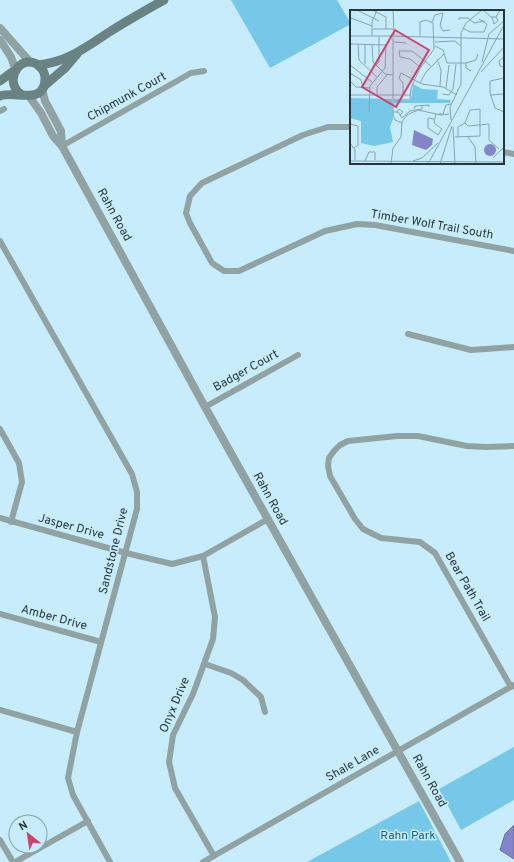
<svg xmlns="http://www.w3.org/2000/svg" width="514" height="862" viewBox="0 0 514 862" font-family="Overpass,sans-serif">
<rect width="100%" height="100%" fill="#c7ecfb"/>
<g fill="#76c8e8">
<path d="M231,0h106l14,24 -81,44z"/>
<path d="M514,747v53l-53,30 -22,-41z"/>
<path d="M419,801l32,61h-144z"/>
</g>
<path fill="#8385c8" stroke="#686d9e" d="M514,825v34l-14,-9 5,-16z"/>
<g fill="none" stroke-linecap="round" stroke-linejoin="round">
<g stroke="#91a2a2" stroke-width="6">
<path d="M0,111l4,-2"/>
<path d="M351,127h-23l-25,8 -101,48 -12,13 -4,17 4,10 22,40 12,8h15l86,-40 32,-7 18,1 139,26"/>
<path d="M62,146l129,-73 13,-2"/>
<path d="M503,152l11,2"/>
<path d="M0,241l132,233 5,18v17l-60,223 -9,46 5,17 37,67"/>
<path d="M408,334l63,16 43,-3"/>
<path d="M205,407l93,-52"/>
<path d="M0,429l19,34 3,19 -11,40"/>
<path d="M0,518l126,35 46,11 31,-8 65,-37"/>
<path d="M203,556l12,61 -2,22 -20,55 -20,41 -4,27 6,26 39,68"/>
<path d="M0,614l101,28"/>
<path d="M205,664l26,9 12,7 18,17 4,15"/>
<path d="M511,687l-76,-134 -15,-11 -39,-4 -18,-9 -8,-10 -25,-43 -2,-10 1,-8 5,-7 6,-6 8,-4 49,-5h21l49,10 19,1 28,-1"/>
<path d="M0,710l77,22"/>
<path d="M0,840l13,22"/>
<path d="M15,862l73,-41"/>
<path d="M203,862l311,-177"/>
</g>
<g stroke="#91a2a2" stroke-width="8">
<path d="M0,28l30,34"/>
<path d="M0,40l11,17 4,11"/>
<path d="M42,89l3,12 16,30 1,15"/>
<path d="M29,96l12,17 12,23 9,10 143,261 255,455"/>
</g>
<g stroke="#698282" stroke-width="9">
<path d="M38,65c30,-3 48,-18 73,-34 17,-11 35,-21 53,-31"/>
<path d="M0,81l12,-9"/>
<path d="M44,86l21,-18 12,-14"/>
<path d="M0,96c14,-6 45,10 45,-17 0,-4 -1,-8 -4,-11 -17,-19 -41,12 -19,27"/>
</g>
</g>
<g text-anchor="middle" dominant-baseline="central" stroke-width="3" stroke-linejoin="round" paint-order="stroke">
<g font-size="12" fill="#28363c" stroke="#c7ecfb">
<text transform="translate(127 97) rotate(-29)">Chipmunk Court</text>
<text transform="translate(114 215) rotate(61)">Rahn Road</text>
<text transform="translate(432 225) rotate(10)">Timber Wolf Trail South</text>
<text transform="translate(246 371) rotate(-29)">Badger Court</text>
<text transform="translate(270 499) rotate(61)">Rahn Road</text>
<text transform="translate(71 527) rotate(15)">Jasper Drive</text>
<text transform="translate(114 551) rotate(-76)">Sandstone Drive</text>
<text transform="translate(467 587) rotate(60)">Bear Path Trail</text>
<text transform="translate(54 618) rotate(15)">Amber Drive</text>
<text transform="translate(175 705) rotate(-67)">Onyx Drive</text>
<text transform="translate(353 764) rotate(-30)">Shale Lane</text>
<text transform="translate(429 781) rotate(61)">Rahn Road</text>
</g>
<g font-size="12" fill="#186178" stroke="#c7ecfb">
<text x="408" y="836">Rahn Park</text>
</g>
</g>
<g transform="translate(350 10)">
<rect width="154" height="154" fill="#c7ecfb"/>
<path d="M63,74l9,5 16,1 -1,9 14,1 -1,3h-56v-4h17zM0,88l42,1 1,20 -3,8 3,15 -19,4 -13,-3v-22l-11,-3z" fill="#76c8e8"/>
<path d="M64,120l19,9 -1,6 -6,5 -14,-5zM134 140a6 6 0 1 1 12 0a6 6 0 1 1-12 0Z" fill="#8385c8"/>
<path fill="none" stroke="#87a3af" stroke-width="1" d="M7,0l22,11M22,0l14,7v12M43,0l1,25M133,0l8,7h5l4,-7M0,5v37M142,7l2,7 4,-3 -2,-4M1,8l21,8M109,10v-2h9l6,5 11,-2M82,12l3,-7 8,-2 -3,13M90,16l3,5 7,-1M113,18l7,4h14l3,-8 -8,-5M23,19h20M0,26h41M22,26v-14l5,-12M39,26l115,3M43,28v77l2,5 7,3M44,32l12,1M85,32l20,-1 6,5M1,34l35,1 -1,23 -15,18 -1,26M8,34l1,16 18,17M22,34l1,18 12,12 8,1M85,36l8,4 4,13h19v5l5,3M154,47l-5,4 1,5 4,1M87,49l4,11 -1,16M132,52l7,-28 15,-13M116,53l10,-3 2,-6M15,54v-20M0,55l22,17M26,55l3,-3v-25M70,57l-10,-8 -10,-2 -1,-6h13l19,15M131,62l23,-25M0,63l11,7 2,8M154,68l-14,3v12l5,15 9,4M0,71l6,6 14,1M70,73l6,-11 18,-18M96,78l3,-23M92,84l7,1 4,-6 3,-25M0,85h60M27,85v-8l10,-12M53,85v-12l-4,-5 2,-5 21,11 21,3 14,8M140,85l14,-1M60,89l1,-11 8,-18 15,-21 -1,-26 -7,-3 -6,2v14M64,99l1,-3 14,-1v2M43,102h5l4,6 8,-7 12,-2v-4M47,102l2,-3 4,3 -3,3M89,104h4l3,-9 5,-1M84,109l-6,-1v10l10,7 4,-6 -8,-6 2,-9M101,110l-1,-13 11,-23v-51l5,-10 16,-13M115,113l3,3 21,-2v16l10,9M0,114l8,2v19l-4,3M103,117l2,37M105,127l25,-1v-27l-10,1 -5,13M108,127v-10l7,-4M118,127l7,10 1,17M0,133l5,7v10M143,148l11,-11M0,151l154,1M15,151l4,-9h6v8M63,151l9,-3 16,-15M41,154l2,-16 8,-11 1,-15 5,-7 11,-5 23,5 8,-1M78,154l76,-139M90,154l12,-38"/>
<path fill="#d0416a" fill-opacity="0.15" stroke="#d0416a" stroke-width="2" d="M45,20l34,20 -33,57 -34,-20z"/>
<rect width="154" height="154" fill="none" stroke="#28363c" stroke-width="2"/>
</g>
<g transform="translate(28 834) rotate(330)"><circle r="19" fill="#c7ecfb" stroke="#87a3af"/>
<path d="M0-3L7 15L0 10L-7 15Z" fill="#d0416a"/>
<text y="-6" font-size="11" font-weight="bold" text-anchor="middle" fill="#28363c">N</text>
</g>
</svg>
